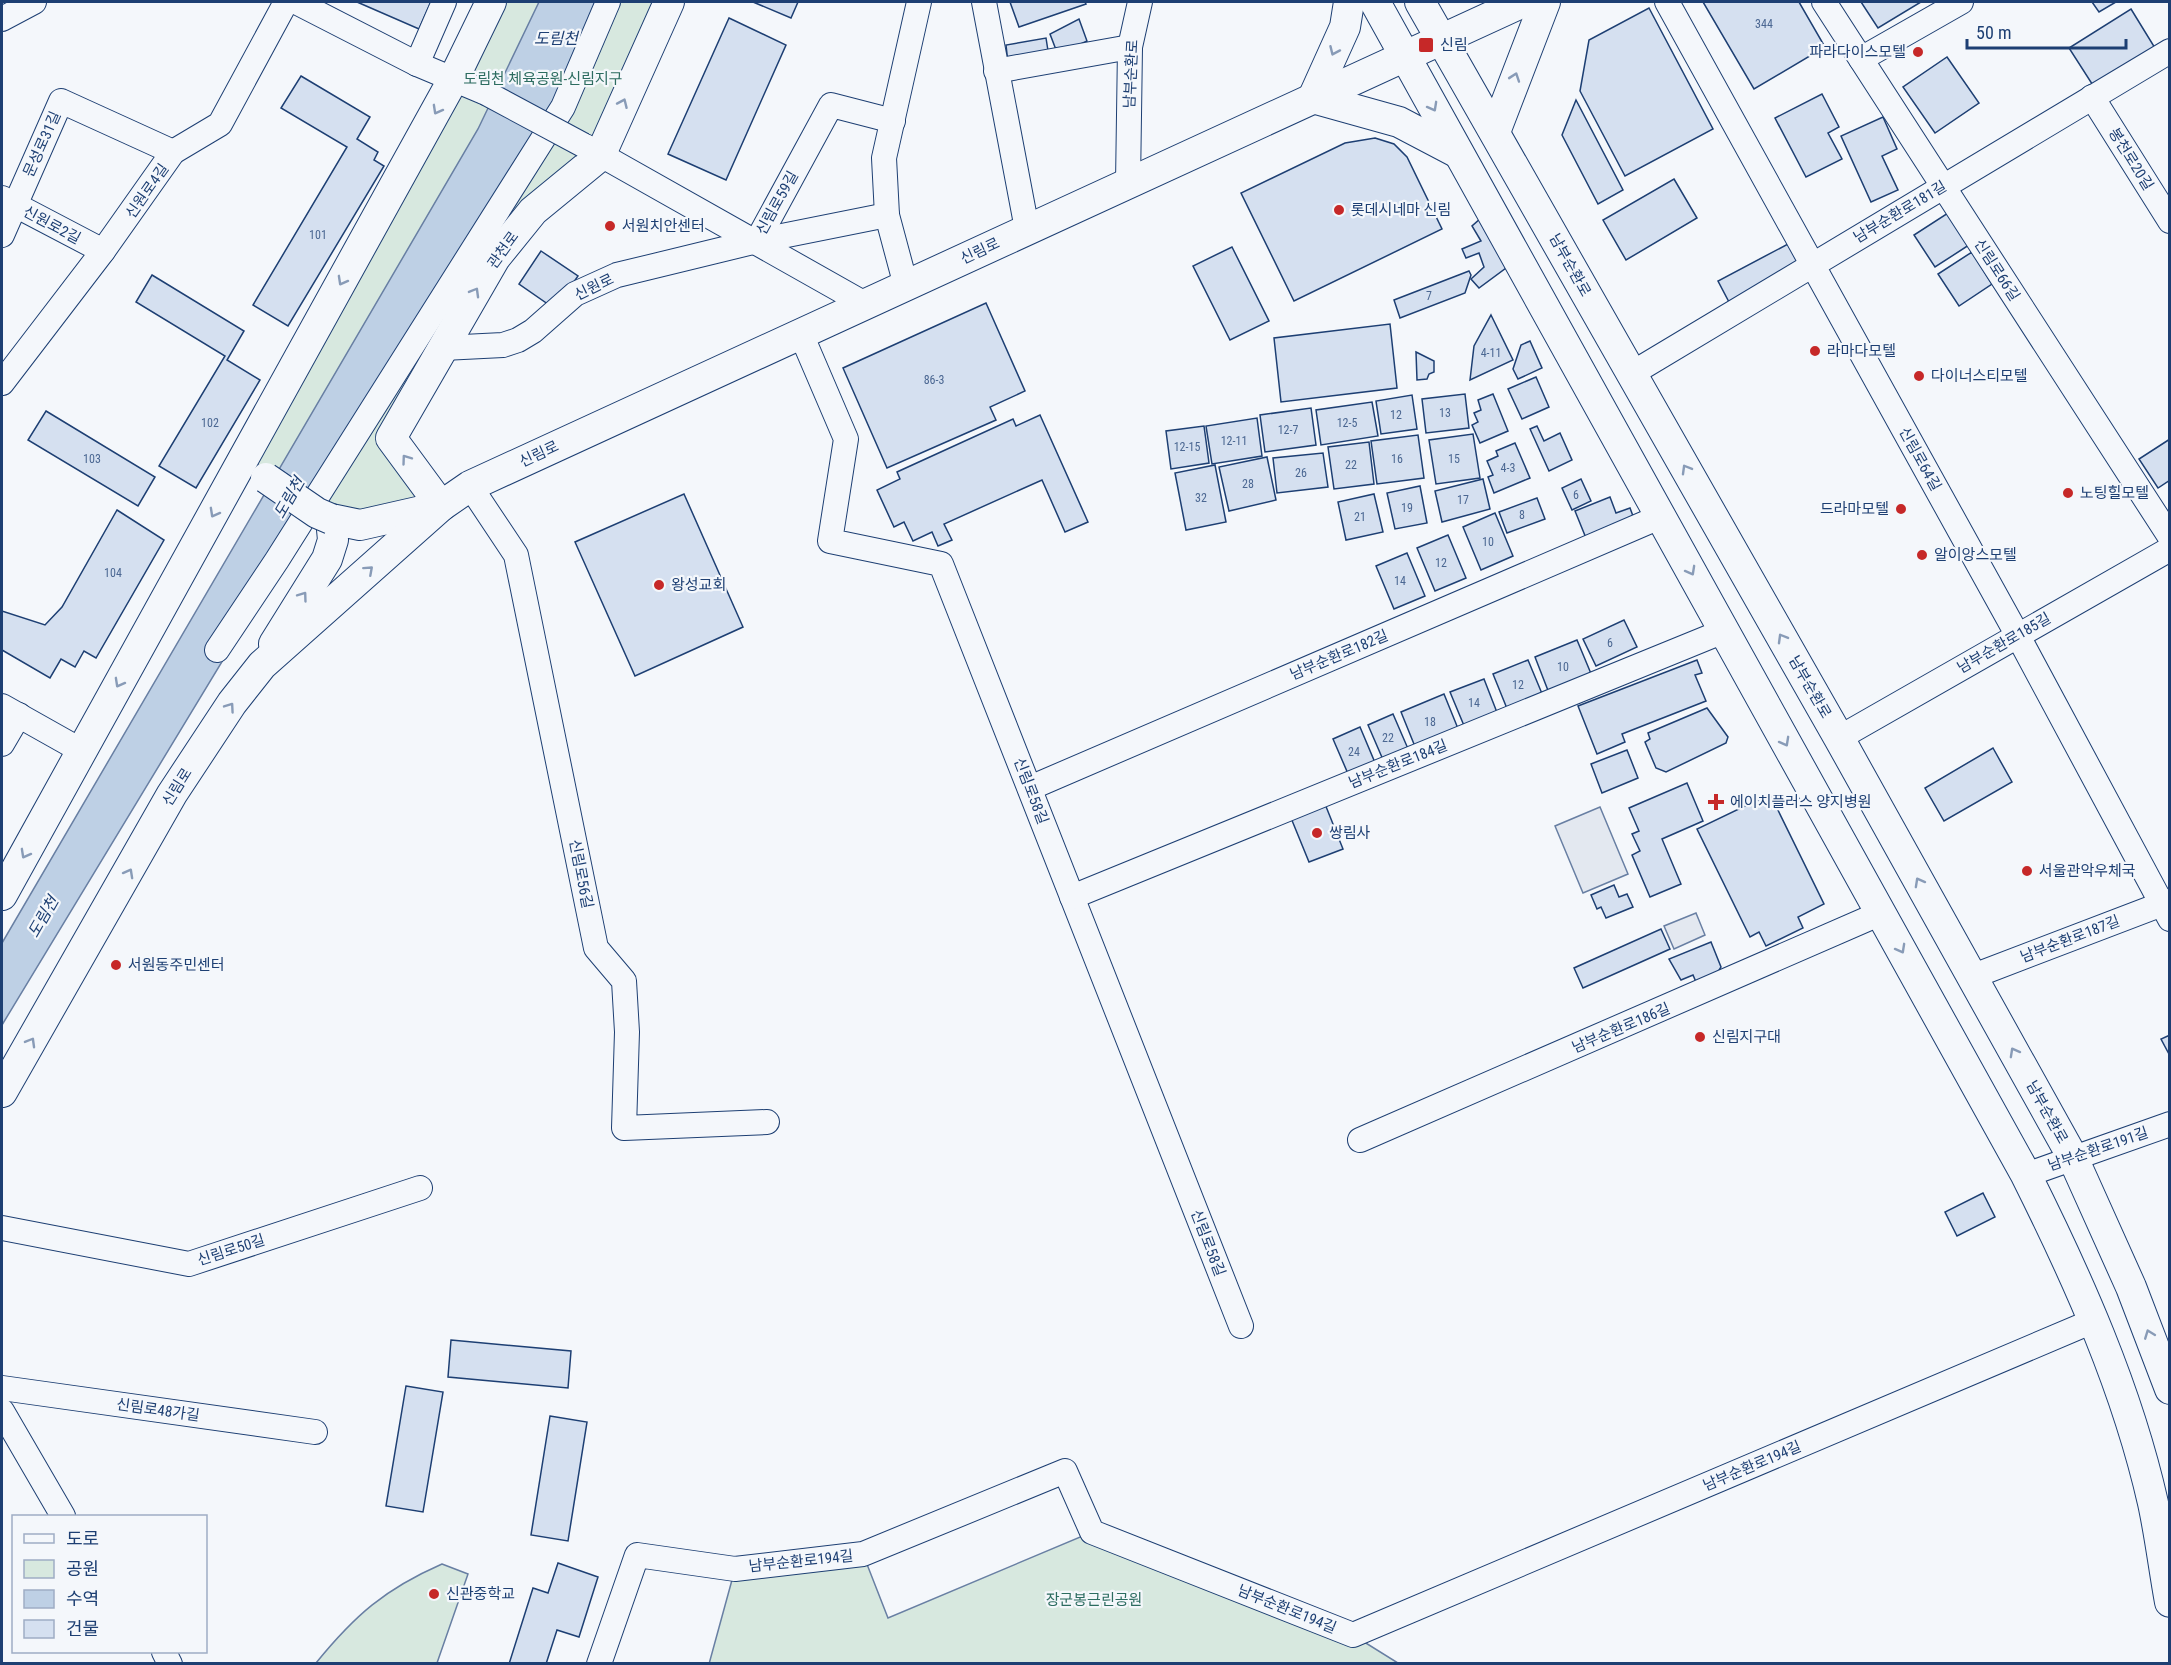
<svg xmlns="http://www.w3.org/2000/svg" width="2171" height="1665" viewBox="0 0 2171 1665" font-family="'Roboto Condensed','Noto Sans KR',sans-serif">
<rect width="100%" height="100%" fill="#f4f7fb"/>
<g fill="#d7e8df" stroke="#687fa3" stroke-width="1.5">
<path d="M497,2h162l-58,131 -218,306 46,62 -65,17 -42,-8 -72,-51z"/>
<path d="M1092,1532l261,103 45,28 -689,1 26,-95 128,-15 25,64z"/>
<path d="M442,1564l26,10 -31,89h-121c39,-48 69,-74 126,-99z"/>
</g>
<g fill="#e3e8f0" stroke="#687fa3" stroke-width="1.5">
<path d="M1600,807l28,67 -45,19 -28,-67z"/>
<path d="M1696,913l9,22 -31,14 -10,-23z"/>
</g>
<path fill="#bed0e5" stroke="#687fa3" stroke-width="1.5" d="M539,2h69l-52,108 -554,915v-82l476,-814z"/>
<g fill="#d5e0f0" stroke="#1d3f73" stroke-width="1.5">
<path d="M357,2h74l-12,27z"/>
<path d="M753,2h45l-7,16z"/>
<path d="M1010,2h75l1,2 -67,23z"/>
<path d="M1703,2h96l26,45 -71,42z"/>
<path d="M1861,2h60l-43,26z"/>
<path d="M2092,2h24l-17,10z"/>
<path d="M1649,8l64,121 -88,47 -45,-85 9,-51z"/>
<path d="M2131,9l24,39 -61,39 -25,-39z"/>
<path d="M729,18l57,27 -60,135 -58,-26z"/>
<path d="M1079,19l8,22 -29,14 -8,-21z"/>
<path d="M1046,38l3,19 -41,6 -2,-18z"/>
<path d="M1947,57l32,46 -44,30 -32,-46z"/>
<path d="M301,76l69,41 -13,22 21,13 -4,8 10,6 -96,160 -35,-21 94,-158 -66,-39z"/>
<path d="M1822,94l17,33 -11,6 14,26 -36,18 -31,-59z"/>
<path d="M1576,100l47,90 -25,14 -36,-69z"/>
<path d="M1883,117l14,32 -15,7 16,34 -27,12 -30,-66z"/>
<path d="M1375,138l19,6 13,13 35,72 -148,72 -53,-108 104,-50z"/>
<path d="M1674,179l23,39 -71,42 -23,-40z"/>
<path d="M1948,213l21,32 -34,22 -21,-32z"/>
<path d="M1480,219l26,49 -27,20 -8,-9 13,-12 -5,-14 -13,5 -4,-9 19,-8 -9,-15z"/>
<path d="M1788,244l11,21 -70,37 -11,-21z"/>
<path d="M1232,247l37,74 -39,19 -37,-74z"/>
<path d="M541,251l37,25 -23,33 -36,-25z"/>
<path d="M1972,252l20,32 -33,22 -21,-32z"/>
<path d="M1469,271l2,4 -6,18 -65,25 -6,-18z"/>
<path d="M152,275l92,56 -17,29 33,20 -64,108 -37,-22 66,-110 -89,-54z"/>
<path d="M986,303l39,88 -35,16 6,13 -109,48 -44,-100z"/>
<path d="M1491,315l22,45 -43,20 4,-34z"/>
<path d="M1390,324l7,64 -116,14 -7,-64z"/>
<path d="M1530,341l12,27 -24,11 -5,-10 8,-24z"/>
<path d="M1416,352l18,9v11l-5,2 -2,5 -10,1z"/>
<path d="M1536,377l13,30 -27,12 -14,-30z"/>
<path d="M1465,394l4,34 -43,5 -4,-34z"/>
<path d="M1493,394l15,37 -28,12 -8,-18 6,-3 -4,-9 7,-3 -3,-10z"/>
<path d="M1412,395l5,34 -36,5 -5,-33z"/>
<path d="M1372,402l6,34 -57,9 -5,-35z"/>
<path d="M1311,408l5,37 -51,7 -5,-37z"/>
<path d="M46,411l109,66 -17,29 -110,-66z"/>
<path d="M1040,415l48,107 -23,10 -23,-52 -98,44 8,16 -14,6 -6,-14 -19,9 -9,-19 -10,5 -17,-37 23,-11 -3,-7 116,-53 3,7z"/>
<path d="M1257,418l5,38 -50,8 -6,-38z"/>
<path d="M1204,426l5,37 -38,6 -5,-38z"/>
<path d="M1537,426l7,15 16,-8 12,27 -23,11 -19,-42z"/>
<path d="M1473,434l7,44 -44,6 -7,-44z"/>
<path d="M1418,435l6,43 -47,6 -6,-43z"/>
<path d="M2170,439v41l-12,8 -19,-29z"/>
<path d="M1369,442l5,42 -40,5 -6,-42z"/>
<path d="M1515,443l15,35 -36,15 -6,-16 5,-2 -6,-14 11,-5 -2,-5z"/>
<path d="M1323,453l5,34 -51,6 -4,-35z"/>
<path d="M1267,457l9,43 -47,11 -10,-44z"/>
<path d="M1215,465l11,57 -40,8 -11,-57z"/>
<path d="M1483,479l7,30 -48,13 -7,-31z"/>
<path d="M1581,479l10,22 -19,9 -10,-22z"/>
<path d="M1420,486l7,37 -32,6 -8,-36z"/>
<path d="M684,494l59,133 -108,49 -60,-134z"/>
<path d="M1374,494l9,38 -37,8 -8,-38z"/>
<path d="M1610,497l6,16 14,-5 6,16 -48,19 -13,-32z"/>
<path d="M1537,498l8,21 -38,14 -8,-21z"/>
<path d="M117,510l47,30 -68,118 -12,-7 -9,16 -14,-8 -11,19 -48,-28v-39l43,14 17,-18z"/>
<path d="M1495,513l18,43 -32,14 -18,-43z"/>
<path d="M1448,535l18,43 -31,13 -18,-43z"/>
<path d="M1407,553l18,43 -31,13 -18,-43z"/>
<path d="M1624,620l13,27 -41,19 -13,-27z"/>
<path d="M1577,640l15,36 -43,17 -14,-36z"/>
<path d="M1528,660l15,36 -35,15 -15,-37z"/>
<path d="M1697,660l5,13 -7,2 11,26 -84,33 3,8 -28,12 -19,-48z"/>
<path d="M1484,679l14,36 -33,13 -15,-36z"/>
<path d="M1444,694l15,37 -43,18 -15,-37z"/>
<path d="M1707,708l21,29 -2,6 -60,29 -10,-4 -11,-26 5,-3 -2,-6z"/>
<path d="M1393,714l16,37 -25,11 -16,-37z"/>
<path d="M1360,727l16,38 -27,11 -16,-37z"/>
<path d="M1993,748l19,34 -68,39 -19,-33z"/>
<path d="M1627,750l11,28 -36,15 -11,-29z"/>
<path d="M1687,783l16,38 -41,18 19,45 -31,13 -18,-42 8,-4 -8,-17 7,-3 -10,-23z"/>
<path d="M1770,794l54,110 -26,13 5,11 -37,18 -7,-14 -9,5 -53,-108z"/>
<path d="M1325,804l18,45 -34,13 -18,-44z"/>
<path d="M1614,885l5,12 8,-3 6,13 -27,11 -5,-11 -4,2 -6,-14z"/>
<path d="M1661,929l9,20 -87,39 -9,-20z"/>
<path d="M1711,942l10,25 -3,5 -22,10 -3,-7 -12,5 -12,-21z"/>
<path d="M2170,1035v21l-9,-17z"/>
<path d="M1983,1193l12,24 -38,19 -12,-24z"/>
<path d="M451,1340l120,11 -3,37 -120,-11z"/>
<path d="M406,1386l37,6 -20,120 -37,-6z"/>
<path d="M550,1416l37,6 -19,119 -37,-6z"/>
<path d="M558,1563l40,14 -19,60 -22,-7 -11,34h-37l24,-76 15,5z"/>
</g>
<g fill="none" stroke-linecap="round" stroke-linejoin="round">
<defs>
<g id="minor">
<path d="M296,2l121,62 69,29"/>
<path d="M984,2l43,227"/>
<path d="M1667,2l351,634 152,283"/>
<path d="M1824,2l346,535"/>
<path d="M2,19l32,-17"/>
<path d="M1861,59l100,-57"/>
<path d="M417,64l27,-62"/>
<path d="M996,71l134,-24"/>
<path d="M2092,97l78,124"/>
<path d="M585,146l280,158"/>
<path d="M1128,183l2,-136 10,-45"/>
<path d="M2,198l101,53"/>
<path d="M2,235l59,-134 112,51"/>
<path d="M757,241l74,-136 62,16"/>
<path d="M906,286l-19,-71 -3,-57 35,-156"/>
<path d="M801,334l45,105 -16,102 111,23 300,762"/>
<path d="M443,348l60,-3 15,-5 15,-9 42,-37 42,-19 140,-34 130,-26"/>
<path d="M1631,374l539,-323"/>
<path d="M2,383l101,-132 70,-99 47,-28 66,-122"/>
<path d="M470,486l46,69 80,393 28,33 3,51 -3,96 143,-6"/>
<path d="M217,650l60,-90 286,-453 45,-105"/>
<path d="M2,706l80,45"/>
<path d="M1839,738l331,-189"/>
<path d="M2,744l17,-29"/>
<path d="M1030,788l618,-266"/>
<path d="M1072,897l652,-266"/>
<path d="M1971,977l199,-76"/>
<path d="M1360,1140l521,-227"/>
<path d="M2026,1175l144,-51"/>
<path d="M2,1228l187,36 231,-76"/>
<path d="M2,1388l313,44"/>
<path d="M2,1411l61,105"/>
<path d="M164,1652l6,12"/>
<path d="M599,1664l38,-109 98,14 128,-15 202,-83 27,61 261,103 740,-314"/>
</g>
<g id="major">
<path d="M1375,2l651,1173c52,104 101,213 127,328 7,32 11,66 17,99"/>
<path d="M1420,2l419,736 234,420 58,129 39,102"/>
<path d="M1313,98l86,24 59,31"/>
<path d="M1313,98l32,-71 4,-25"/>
<path d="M1495,132l50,-130"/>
<path d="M441,506l-50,-68 104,-180 38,-47 67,-55 69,-154"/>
<path d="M274,644l53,-85 6,-19 -2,-21 29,6 75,-17"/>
<path d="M2,895l452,-817 37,-76"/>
<path d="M2,1092l170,-298 60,-91 30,-38 179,-159 29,-20 1053,-484"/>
</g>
</defs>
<use href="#minor" stroke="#1d3f73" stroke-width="26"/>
<use href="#major" stroke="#1d3f73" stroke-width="32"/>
<use href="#minor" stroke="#f4f7fb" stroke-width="24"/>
<use href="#major" stroke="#f4f7fb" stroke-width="30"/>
<defs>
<path id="minor-bridge" d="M486,93l97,52"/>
<path id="major-bridge" d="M266,478l51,35 14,6"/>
</defs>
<use href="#minor-bridge" stroke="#1d3f73" stroke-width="26" stroke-linecap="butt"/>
<use href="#major-bridge" stroke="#1d3f73" stroke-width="32" stroke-linecap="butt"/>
<use href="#minor-bridge" stroke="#f4f7fb" stroke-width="24"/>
<use href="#major-bridge" stroke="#f4f7fb" stroke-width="30"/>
</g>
<defs><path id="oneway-chevron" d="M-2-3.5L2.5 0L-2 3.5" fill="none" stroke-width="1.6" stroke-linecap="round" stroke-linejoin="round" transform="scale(1.5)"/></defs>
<g stroke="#889bb7">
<use href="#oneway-chevron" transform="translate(1334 51) rotate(114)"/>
<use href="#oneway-chevron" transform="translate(1515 77) rotate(-71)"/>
<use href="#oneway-chevron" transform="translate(623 103) rotate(-66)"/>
<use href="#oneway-chevron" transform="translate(1433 107) rotate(61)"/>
<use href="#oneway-chevron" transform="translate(437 110) rotate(119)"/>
<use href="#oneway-chevron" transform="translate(342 281) rotate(119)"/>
<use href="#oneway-chevron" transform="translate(475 292) rotate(-60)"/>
<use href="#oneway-chevron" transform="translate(406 459) rotate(-126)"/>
<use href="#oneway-chevron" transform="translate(1686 469) rotate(-120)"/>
<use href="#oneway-chevron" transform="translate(214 513) rotate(119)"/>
<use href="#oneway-chevron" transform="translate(369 570) rotate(-42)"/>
<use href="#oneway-chevron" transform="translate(1691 571) rotate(61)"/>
<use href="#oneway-chevron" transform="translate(303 596) rotate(-54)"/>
<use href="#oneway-chevron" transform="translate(1782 638) rotate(-120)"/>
<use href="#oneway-chevron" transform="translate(119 683) rotate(119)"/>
<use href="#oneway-chevron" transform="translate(230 707) rotate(-55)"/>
<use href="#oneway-chevron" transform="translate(1785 742) rotate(61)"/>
<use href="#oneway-chevron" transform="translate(25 854) rotate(119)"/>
<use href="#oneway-chevron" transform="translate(129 873) rotate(-61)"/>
<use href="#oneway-chevron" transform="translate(1919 882) rotate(-119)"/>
<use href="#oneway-chevron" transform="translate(1901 949) rotate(61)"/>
<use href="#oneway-chevron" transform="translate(31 1042) rotate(-60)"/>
<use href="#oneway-chevron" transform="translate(2014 1052) rotate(-119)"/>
<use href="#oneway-chevron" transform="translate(2149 1334) rotate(-111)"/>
</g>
<g fill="#c62828" stroke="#f4f7fb" stroke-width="2">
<rect x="1418" y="37" width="16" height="16" rx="3"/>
<circle cx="1918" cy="52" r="6"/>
<circle cx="1339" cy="210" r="6"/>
<circle cx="610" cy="226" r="6"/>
<circle cx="1815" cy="351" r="6"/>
<circle cx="1919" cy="376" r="6"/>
<circle cx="2068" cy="493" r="6"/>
<circle cx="1901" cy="509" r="6"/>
<circle cx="1922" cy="555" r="6"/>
<circle cx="659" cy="585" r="6"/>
<path d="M1713 793h6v6h6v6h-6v6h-6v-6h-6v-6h6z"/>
<circle cx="1317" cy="833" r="6"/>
<circle cx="2027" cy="871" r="6"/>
<circle cx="116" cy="965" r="6"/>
<circle cx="1700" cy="1037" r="6"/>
<circle cx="434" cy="1594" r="6"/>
</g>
<g text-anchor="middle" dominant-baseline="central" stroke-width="4.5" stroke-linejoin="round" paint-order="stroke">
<g font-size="12" fill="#4b6792">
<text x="1764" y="24">344</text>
<text x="318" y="235">101</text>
<text x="1429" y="296">7</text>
<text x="1491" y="353">4-11</text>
<text x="934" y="380">86-3</text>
<text x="1445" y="413">13</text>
<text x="1396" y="415">12</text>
<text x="210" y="423">102</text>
<text x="1347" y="423">12-5</text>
<text x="1288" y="430">12-7</text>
<text x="1234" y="441">12-11</text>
<text x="1187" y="447">12-15</text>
<text x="92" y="459">103</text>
<text x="1397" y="459">16</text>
<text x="1454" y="459">15</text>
<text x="1351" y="465">22</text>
<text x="1508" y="468">4-3</text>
<text x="1301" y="473">26</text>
<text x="1248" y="484">28</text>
<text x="1576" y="495">6</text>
<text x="1201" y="498">32</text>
<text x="1463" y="500">17</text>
<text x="1407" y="508">19</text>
<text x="1522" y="515">8</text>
<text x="1360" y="517">21</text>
<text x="1488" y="542">10</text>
<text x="1441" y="563">12</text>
<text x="113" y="573">104</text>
<text x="1400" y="581">14</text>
<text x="1610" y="643">6</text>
<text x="1563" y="667">10</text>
<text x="1518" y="685">12</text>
<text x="1474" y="703">14</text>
<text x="1430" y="722">18</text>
<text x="1388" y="738">22</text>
<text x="1354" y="752">24</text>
</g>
<g font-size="15" fill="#1d3f73" stroke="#f4f7fb" text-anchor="start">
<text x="1440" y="45">신림</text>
<text x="1906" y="52" text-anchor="end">파라다이스모텔</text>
<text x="1351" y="210">롯데시네마 신림</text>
<text x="622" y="226">서원치안센터</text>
<text x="1827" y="351">라마다모텔</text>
<text x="1931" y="376">다이너스티모텔</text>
<text x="2080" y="493">노팅힐모텔</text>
<text x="1889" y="509" text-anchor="end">드라마모텔</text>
<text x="1934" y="555">알이앙스모텔</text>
<text x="671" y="585">왕성교회</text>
<text x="1730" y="802">에이치플러스 양지병원</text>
<text x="1329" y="833">쌍림사</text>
<text x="2039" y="871">서울관악우체국</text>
<text x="128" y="965">서원동주민센터</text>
<text x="1712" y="1037">신림지구대</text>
<text x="446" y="1594">신관중학교</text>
</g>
<g font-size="15" fill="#1d3f73" stroke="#f4f7fb">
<text transform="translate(1131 74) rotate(-87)">남부순환로</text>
<text transform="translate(42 144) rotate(-66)">문성로31길</text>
<text transform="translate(2131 159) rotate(58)">봉천로20길</text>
<text transform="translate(147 191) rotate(-55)">신원로4길</text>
<text transform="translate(777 203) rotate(-61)">신림로59길</text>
<text transform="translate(1900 212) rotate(-31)">남부순환로181길</text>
<text transform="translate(52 225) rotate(28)">신원로2길</text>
<text transform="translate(503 250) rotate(-54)">관천로</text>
<text transform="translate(980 251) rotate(-25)">신림로</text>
<text transform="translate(1570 265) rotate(61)">남부순환로</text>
<text transform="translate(1997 270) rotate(57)">신림로66길</text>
<text transform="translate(594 287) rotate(-26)">신원로</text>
<text transform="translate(539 454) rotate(-25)">신림로</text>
<text transform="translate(1920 459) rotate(61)">신림로64길</text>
<text transform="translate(2004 643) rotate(-30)">남부순환로185길</text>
<text transform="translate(1339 655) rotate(-23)">남부순환로182길</text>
<text transform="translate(1810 687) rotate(60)">남부순환로</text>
<text transform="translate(1398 764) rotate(-22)">남부순환로184길</text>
<text transform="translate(177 787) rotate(-58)">신림로</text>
<text transform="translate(1031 791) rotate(69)">신림로58길</text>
<text transform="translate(581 874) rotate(79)">신림로56길</text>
<text transform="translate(2070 939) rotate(-21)">남부순환로187길</text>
<text transform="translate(1621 1028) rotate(-23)">남부순환로186길</text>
<text transform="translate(2047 1112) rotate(61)">남부순환로</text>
<text transform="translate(2098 1149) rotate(-19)">남부순환로191길</text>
<text transform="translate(1208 1243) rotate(69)">신림로58길</text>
<text transform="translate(231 1250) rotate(-18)">신림로50길</text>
<text transform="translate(158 1410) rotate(8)">신림로48가길</text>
<text transform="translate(1752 1466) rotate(-23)">남부순환로194길</text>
<text transform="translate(801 1561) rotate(-6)">남부순환로194길</text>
<text transform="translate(1287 1609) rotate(22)">남부순환로194길</text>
</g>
<g font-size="15" fill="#2c6c60" stroke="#f4f7fb">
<text x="543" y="79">도림천 체육공원-신림지구</text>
<text x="1094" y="1600">장군봉근린공원</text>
</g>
<g font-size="16" font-style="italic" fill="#1d3f73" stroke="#f4f7fb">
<text x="556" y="38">도림천</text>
<text transform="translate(289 498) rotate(-60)">도림천</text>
<text transform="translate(43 917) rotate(-60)">도림천</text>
</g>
</g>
<rect width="2171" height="1665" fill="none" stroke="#1d3f73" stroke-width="6"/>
<rect x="12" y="1515" width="195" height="138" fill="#f4f7fb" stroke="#9eadc5" stroke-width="1.5"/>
<rect x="24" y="1534" width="30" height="9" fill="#f4f7fb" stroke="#9eadc5" stroke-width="1.5"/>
<text x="66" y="1545" font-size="18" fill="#1d3f73">도로</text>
<rect x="24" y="1560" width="30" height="18" fill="#d7e8df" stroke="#9eadc5" stroke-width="1.5"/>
<text x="66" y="1575" font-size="18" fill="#1d3f73">공원</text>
<rect x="24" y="1590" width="30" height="18" fill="#bed0e5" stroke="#9eadc5" stroke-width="1.5"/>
<text x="66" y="1605" font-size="18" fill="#1d3f73">수역</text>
<rect x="24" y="1620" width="30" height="18" fill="#d5e0f0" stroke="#9eadc5" stroke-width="1.5"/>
<text x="66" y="1635" font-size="18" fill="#1d3f73">건물</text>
<path d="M1967 39v9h159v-9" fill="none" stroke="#1d3f73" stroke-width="3"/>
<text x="1976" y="39" font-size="18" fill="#1d3f73" stroke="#f4f7fb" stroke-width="4.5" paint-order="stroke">50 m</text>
</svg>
